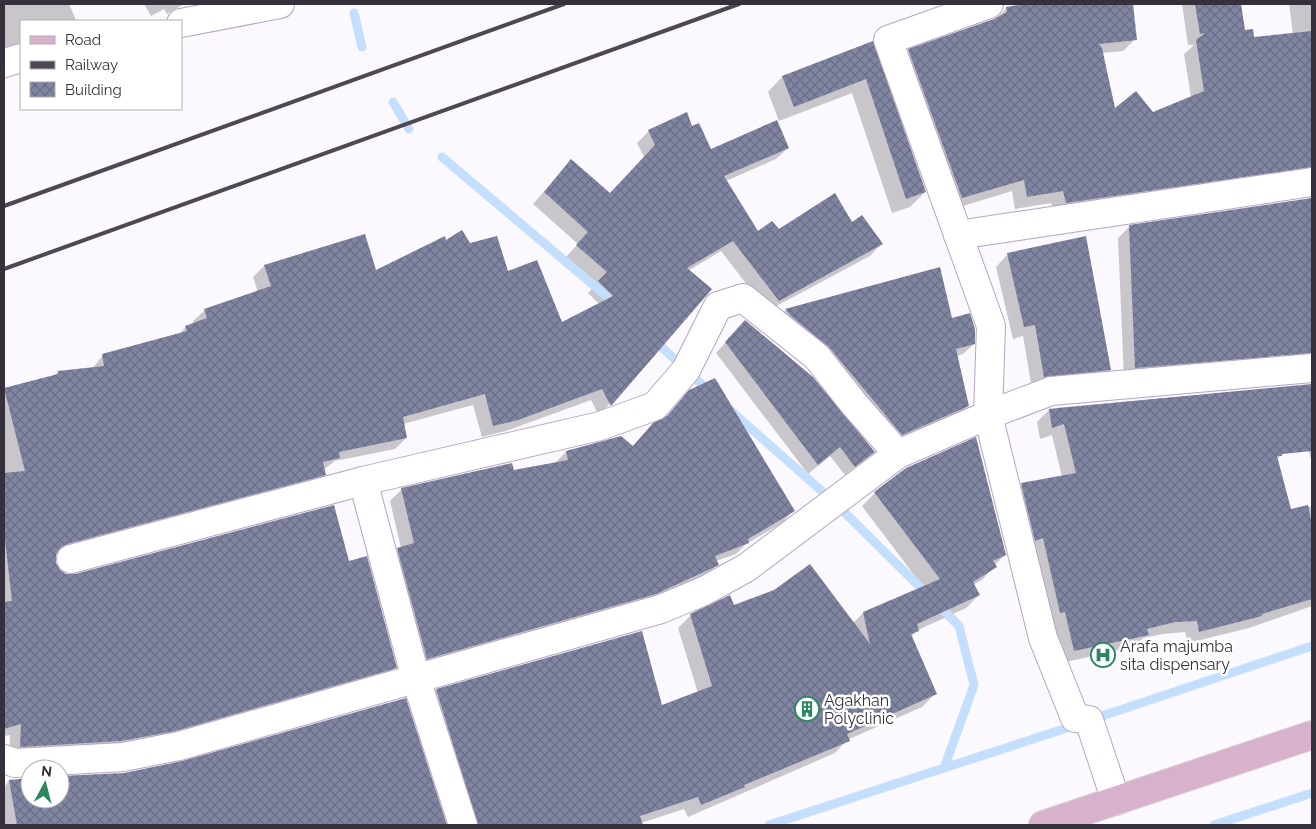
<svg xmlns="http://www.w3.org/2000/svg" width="1316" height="829" viewBox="0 0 1316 829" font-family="Raleway,sans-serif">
<defs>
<pattern id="building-cross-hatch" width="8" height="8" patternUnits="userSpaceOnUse" patternTransform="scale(1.25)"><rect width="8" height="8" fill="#8085a2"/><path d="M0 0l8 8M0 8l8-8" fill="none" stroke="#6a6d85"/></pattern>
</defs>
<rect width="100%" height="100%" fill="#fbf8fe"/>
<g fill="#0003">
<path d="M4,4h65l7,16 -55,1v30l-17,6z"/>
<path d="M144,4h40l-17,10 -3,-5 -13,7z"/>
<path d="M1033,4h99l3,35 -12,12 -21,2 12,57 38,4 39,-17 -7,-43 10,-9h-6l-6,-41h58l4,28 9,6 40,-4 -4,-30h23v180l-257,30 -4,-11 -36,6 -3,-18 -62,19 -53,-147 12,-12 86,-31 12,-12z"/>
<path d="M872,42l53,150 -15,15 -18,6 -40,-120 -73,28 -11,-29 14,-15z"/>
<path d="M692,128l18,23 78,-3 -12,11 -50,22 31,52 95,-9 29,20 -11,12 -103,55 -46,-60 -33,20 22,19 -111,126 -8,-16 -85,31 -24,6 -9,-32 -70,19 3,14 -11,11 -60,12 -12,9 2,4 -12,12 -258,69v8l4,8 7,4 282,-13 47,105 -11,12 -221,63 -154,16 1,-23 -6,1v-347l50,-13 4,-4 34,-3 11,-14 75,-20 8,-8 8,-3 -1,-3 12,-11 53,-18 -5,-15 11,-11 111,6 71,-31 23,4 38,28 54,51 38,-20 -11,-11 9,-9 -31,-27 12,-13 -45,-40 38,-43 39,33 34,-37 -7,-14 12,-12z"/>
<path d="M1312,199v171l-26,-5 -10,-35 -6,25 -12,12 -134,12 -6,-141 12,-12z"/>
<path d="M1008,254l102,116 -12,12 -66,7 -9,-53 -10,3 -17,-72z"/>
<path d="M786,310l165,9 23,25 -11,10 -7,2 12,50 -10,10 -66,28 -116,-125z"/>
<path d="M736,331l137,121 -28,23 -15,-19 -22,18 -92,-121z"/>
<path d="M1312,384v80l-17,-67 12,-12z"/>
<path d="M1274,388l7,67 -5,5 14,50 22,-4v100l-63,22 -61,15 -3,-11 -22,2 -20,4 -8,8 -73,17 -52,-166 12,-12 40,-8 -10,-42 -12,4 -3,-17 12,-12 6,-2z"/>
<path d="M678,403l115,108 -11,12 -36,21 -10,10 -20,7 1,4 -11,11 -63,29 -227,65 -30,-110 15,-12 -11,-47 12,-12 153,-26 11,-11 66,-5 33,-28z"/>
<path d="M875,493l130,61 -23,26 -9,5 6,10 -13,13 -48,22 -7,7 24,57 -13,13 -75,33 -12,13 -147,64 -4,-8 -43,14 1,2h-179l-40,-122 13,-13 205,-58 20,74 37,-13 -20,-65 13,-13 42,-9 120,17 10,-10 61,-25 -62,-82z"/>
<path d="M405,699l40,126h-441v-38l5,-6 21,-1v19h28l3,13 65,-38 57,-12z"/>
</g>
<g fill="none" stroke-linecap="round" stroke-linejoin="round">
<g stroke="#c3dffd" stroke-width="9">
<path d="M354,13l8,34"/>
<path d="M393,102l16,27"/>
<path d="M442,157l175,148"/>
<path d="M654,340l56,52"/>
<path d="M729,409l104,92 95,94"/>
<path d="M937,604l22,22 15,59 -30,83"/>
<path d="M1093,719l219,-73"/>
<path d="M769,825l307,-100"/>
<path d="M1214,825l98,-32"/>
</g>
</g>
<g fill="url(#building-cross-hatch)">
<path d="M1025,4h108l4,36 -38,4 3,4 13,60 21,-17 17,21 51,-21 -8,-51 9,-7 -5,1 -5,-30h46l4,26 8,-1 1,8 58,-6v136l-246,36 -3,-12 -36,6 -3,-17 -62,18 -54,-149 86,-30 13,-7 -1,-5z"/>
<path d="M873,41l53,151 -20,7 -40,-120 -72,28 -12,-31z"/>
<path d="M687,112l5,14 7,-3 12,26 66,-29 12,28 -65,28 34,55 14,-10 7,8 56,-36 17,29 10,-7 21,29 -104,57 -46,-60 -46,27 25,21 -101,117 -9,-17 -84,31 -25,6 -8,-32 -82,23 4,21 -68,14 1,6 -17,4 3,13 -259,69 -7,4 -4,6v9l4,7 6,4h9l259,-69 15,56 18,-5 30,112 -222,63 -54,10 -101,6 1,-23 -17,5v-127l8,-1 -8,-70v-58l21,-2 -21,-83 54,-14v-3l46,-5 -2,-12 85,-23 -2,-5 22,-8 -3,-9 67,-23 -7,-21 101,-31 11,36 69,-34 1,4 16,-10 8,13 27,-7 11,35 29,-11 25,62 51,-26 -15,-15 9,-9 -31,-27 12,-13 -44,-40 27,-33 39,34 45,-48 -7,-15z"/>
<path d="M1312,198v155l-177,15 -6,-143z"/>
<path d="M1086,236l25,134 -67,7 -9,-52 -11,2 -17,-74z"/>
<path d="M940,267l12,51 18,-5 5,16v15l-19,5 13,57 -67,29 -73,-88 -38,-31 -6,-7z"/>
<path d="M745,320l68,57 62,75 -20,15 -15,-20 -22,18 -93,-123z"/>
<path d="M715,378l80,133 -47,28 1,4 -34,13 4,9 -63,29 -229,65 -30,-111 17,-5 -13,-55 111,-25 2,7 54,-10 -2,-9 55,-15 12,10 20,-23 14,-7 22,-26z"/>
<path d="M1312,384v67l-30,3v2h-5l14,53 17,-4 4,20v74l-50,15v2l-63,16 -2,-11 -22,1 -28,7 2,6 -75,16 -9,-39 -5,1 -17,-75 -8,3 -14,-58 55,-10 -12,-49 -12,4 -3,-19z"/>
<path d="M976,437l30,118 -13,6 4,6 -24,15 7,13 -63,29 2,7 -8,3 26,60 -90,40 3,7 -106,44 1,2 -44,18 -3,-8 -58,19 3,9h-165l-42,-136 206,-58 20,74 50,-19 -22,-72 40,-19 4,10 40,-15 36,-26 60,80 -7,-32 77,-33 -66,-87 32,-24z"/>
<path d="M406,698l41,127h-430l-8,-45 21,-2v21h30v-23l64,-3 58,-12z"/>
</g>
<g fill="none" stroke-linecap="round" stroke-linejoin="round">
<defs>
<g id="minor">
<path d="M989,4l-101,36 103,286 -3,89 55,223 32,80 14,2 27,81"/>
<path d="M181,23l99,-19"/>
<path d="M4,63l17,-5"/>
<path d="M958,235l354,-53"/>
<path d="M363,481l53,198 47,146"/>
<path d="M71,559l292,-78 237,-55 55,-20 31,-36 32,-64 25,-8 74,59 37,47 44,50"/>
<path d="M4,759l11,4 108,-6 56,-11 482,-137 43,-18 42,-23 152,-114 90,-39 63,-24 261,-23"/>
</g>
<path id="major" d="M1043,825l269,-90"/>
</defs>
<use href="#minor" stroke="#b4a6c2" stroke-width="30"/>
<use href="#major" stroke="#d7d6d8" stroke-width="30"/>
<use href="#minor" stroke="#fff" stroke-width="28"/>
<use href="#major" stroke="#d8b1cd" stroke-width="28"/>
<g stroke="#4d4853" stroke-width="4">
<path d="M4,206l560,-202"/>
<path d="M4,269l735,-265"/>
</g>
</g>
<defs>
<symbol id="hospital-ring" viewBox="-11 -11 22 22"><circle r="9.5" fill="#fff" stroke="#2b875e" stroke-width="1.5"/><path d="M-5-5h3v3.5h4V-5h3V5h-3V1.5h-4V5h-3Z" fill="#2b875e"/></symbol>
<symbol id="building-ring" viewBox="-11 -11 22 22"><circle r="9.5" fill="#fff" stroke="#2b875e" stroke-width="1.5"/><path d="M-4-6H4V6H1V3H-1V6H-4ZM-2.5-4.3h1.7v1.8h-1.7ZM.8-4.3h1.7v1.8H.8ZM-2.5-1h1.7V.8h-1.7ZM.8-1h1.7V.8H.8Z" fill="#2b875e"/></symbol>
</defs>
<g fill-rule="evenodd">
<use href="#hospital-ring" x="1089" y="641" width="28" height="28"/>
<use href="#building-ring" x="793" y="695" width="28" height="28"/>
</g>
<g text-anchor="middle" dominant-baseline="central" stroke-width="5" stroke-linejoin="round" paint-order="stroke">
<g font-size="16" fill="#36303c" stroke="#fff" text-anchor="start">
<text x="1120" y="646">Arafa majumba<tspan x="1120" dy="18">sita dispensary</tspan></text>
<text x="824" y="700">Agakhan<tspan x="824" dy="18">Polyclinic</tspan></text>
</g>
</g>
<rect width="1316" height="829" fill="none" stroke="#36303c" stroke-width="10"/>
<rect x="20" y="20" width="162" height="90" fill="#ffffff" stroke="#afacb1"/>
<rect x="30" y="36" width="25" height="8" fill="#d8b1cd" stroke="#afacb1"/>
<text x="65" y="45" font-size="15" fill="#36303c">Road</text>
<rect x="30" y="61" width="25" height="8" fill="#4d4853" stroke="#afacb1"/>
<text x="65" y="70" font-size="15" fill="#36303c">Railway</text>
<rect x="30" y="82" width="25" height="15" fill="url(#building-cross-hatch)" stroke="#afacb1"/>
<text x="65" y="95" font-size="15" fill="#36303c">Building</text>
<g transform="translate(45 784) rotate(7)"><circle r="24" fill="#ffffff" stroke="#afacb1"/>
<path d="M0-4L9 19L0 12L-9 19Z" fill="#2b875e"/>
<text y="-8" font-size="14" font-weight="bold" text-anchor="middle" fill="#36303c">N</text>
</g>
</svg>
